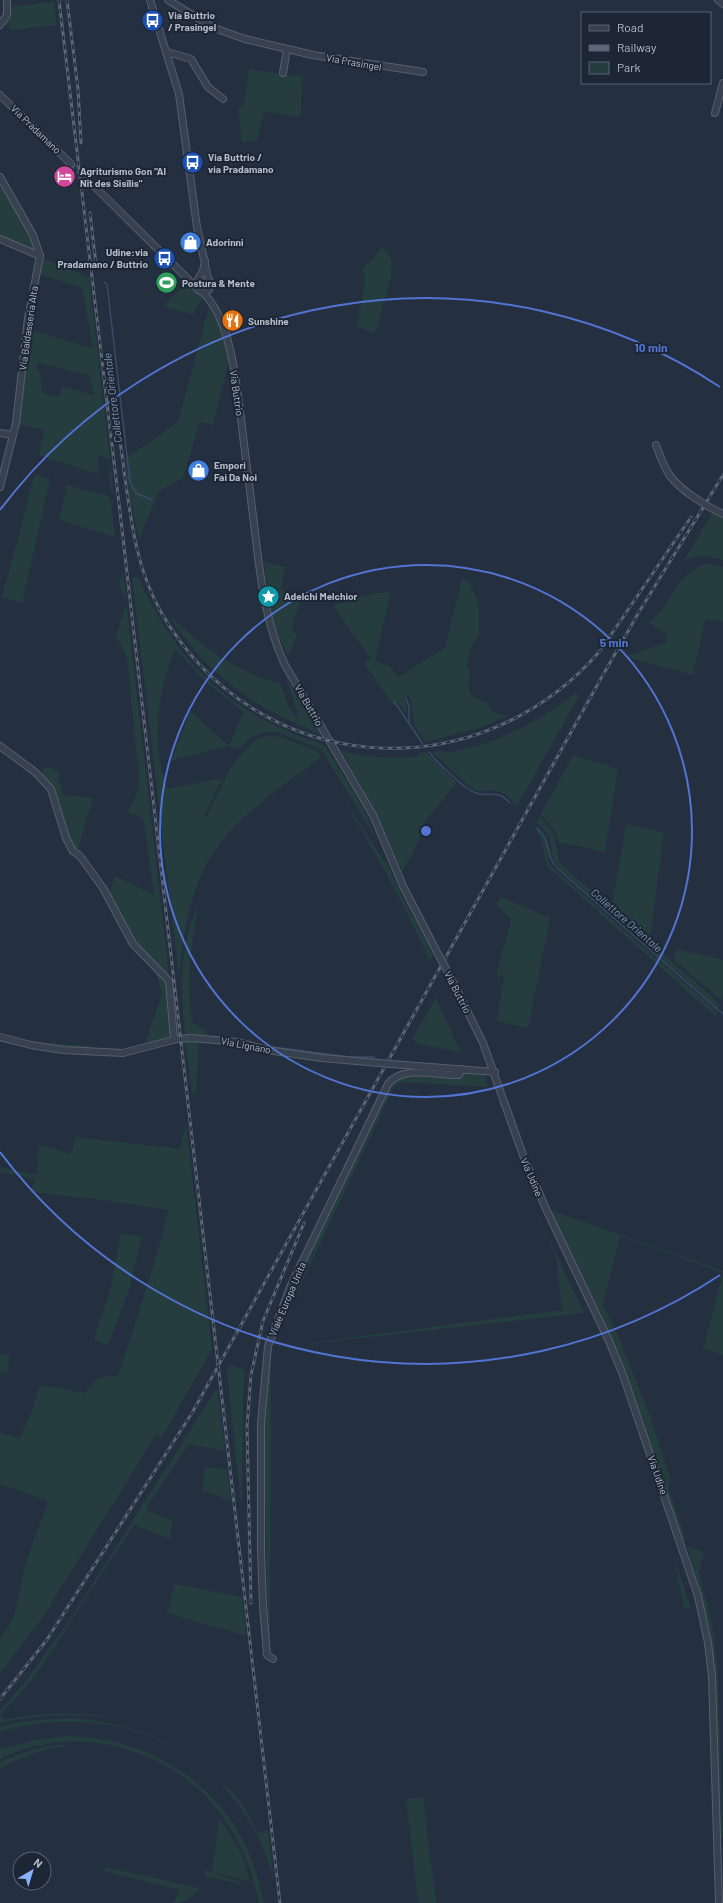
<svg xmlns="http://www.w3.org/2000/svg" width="723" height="1903" viewBox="0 0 723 1903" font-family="Barlow,sans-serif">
<rect width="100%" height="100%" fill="#242f3f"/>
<g fill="#263d40" fill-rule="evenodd">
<path d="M54,2l3,23 -45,5 -8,-7 6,-8v-8z"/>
<path d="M249,69l54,8 -3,40 -36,-6 -7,30 -15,1 -4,-35 6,-1z"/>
<path d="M2,186l30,50 3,14 -35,-14v-48z"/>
<path d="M383,247l9,13 -1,17 -16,57 -18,-8 8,-44 -2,-13z"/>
<path d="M42,258l47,19 25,218 -3,-2 -2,-15 1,-19 -11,-3 -2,18 -58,-19 5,-25 -26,-6 4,-20 7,-74 64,18 -11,-60 -43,-14zM38,362l51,14 5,19 -32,-8 -3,10 -16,-4 -3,-20 -3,-6z"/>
<path d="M186,283l16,16 -9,16 -30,-9z"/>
<path d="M209,307l10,18 11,31 -17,69 -13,-3 -17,56 -24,13 -20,48 -9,-42 -5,-38 53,-37z"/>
<path d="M35,474l15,5 -28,124 -20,-6z"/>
<path d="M67,485l42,11 2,5 4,36 -56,-17z"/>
<path d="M713,512l10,5v43l-19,-4 -20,4z"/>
<path d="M264,562l21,5 -4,22 20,10 -9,28 5,9 -9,21 -15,-34z"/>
<path d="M705,564l11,1 7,2v55l-18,-3 -12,56 -68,-18 42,-15 -2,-9 -16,-10c23,-18 25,-48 56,-59z"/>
<path d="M123,572l53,464 -32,11 18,-53 -6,-21 -18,-24 -29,-55 6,-18 39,19 -10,-72 -2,-5 -17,-7h3l8,-15 3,-18 -12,-121 -11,-21 11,-34 -8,-17z"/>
<path d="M138,577c40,87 94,139 187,168l38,63 16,36 -58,-95 -44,-17h-9l-18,6 -10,11 -11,-3 -58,15 19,-50 39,35 14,-34 -36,-29 -32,-34c-18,46 -24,91 -8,140l55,-11 -18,39 3,-1c11,-23 34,-82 66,-80 11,1 33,11 44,15l4,6c-34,26 -81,57 -105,92 -25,35 -33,85 -37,127l-47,-398z"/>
<path d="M462,577l8,6 9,21v30l-7,12 -6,22 4,3 -1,16 3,9 16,7c3,10 10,10 19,13l-24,11 -58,15 -11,-18 -3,-23 -3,-5 -4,2 3,6 -1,11 -8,-13 -5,3 -29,-42 7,-4 -38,-53 41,-13 17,-1 -16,69 15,5 8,11 47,-29z"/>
<path d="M168,614c39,36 61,54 113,70l8,23 8,11v-6l-12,-37 35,60c-6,-2 -10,-6 -16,-8 -56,-23 -104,-60 -136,-113z"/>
<path d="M576,693l3,3 -62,110c-6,-6 -12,-14 -21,-15 -9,-1 -16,2 -25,-3l-39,-36 10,-2 4,3c51,-9 89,-29 130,-60z"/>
<path d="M341,750c29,8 48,10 78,6v-3l7,-1 31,31 -32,38 -8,24 -15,27 -26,-60z"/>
<path d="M573,755l45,14 -13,83 -47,-10 -2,-10 -15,-18z"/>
<path d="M49,767l11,5 -2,4 6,21 9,-1 20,2 -16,54 -8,4 -5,-18 3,-1c-5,-23 -9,-44 -25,-62l1,-7z"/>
<path d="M337,787l42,67 8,9 12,27 34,65 -4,7v-4c-27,-59 -60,-115 -92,-171z"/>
<path d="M540,816l14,18 5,27 3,4 158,139 -2,4 -159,-140 -6,-8 -4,-24 -12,-14z"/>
<path d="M626,824l38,9 -14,106 -38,-33z"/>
<path d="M537,829c17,14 5,25 16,39l165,144 -2,5 -167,-149c-8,-12 -3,-28 -13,-37z"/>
<path d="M501,897l49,21 -22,110 -31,-7 7,-44 -8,-3 15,-55 -14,-14z"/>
<path d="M199,902c-8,42 -13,78 -7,120l12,8 4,5h-23c-5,-45 -5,-91 14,-133z"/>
<path d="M676,949l47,11v31l-2,9 -47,-40z"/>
<path d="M436,998l25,55 -44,-10 -5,-4z"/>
<path d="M185,1040l13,1v23l-2,29 -4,1z"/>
<path d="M47,1043l46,3v3l16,1 -3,6 -45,-2 -43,-10 28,1z"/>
<path d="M466,1072l18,1 4,14 -87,-5 -7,5 -123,261 291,-38 -6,-53 -31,-69 59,125 -313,35 -1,302c-3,-60 -5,-119 -5,-179 0,-52 -1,-103 15,-153l99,-213c5,-9 10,-20 18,-26 13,-9 46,-3 61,-1z"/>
<path d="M186,1122l26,227 -50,88 -7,-1 -112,181 -43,56v-35c19,-19 18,-48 25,-72 7,-22 16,-44 23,-65l-48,-17v-52l19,7 13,-28 8,-26 45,8c12,-15 14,-17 33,-17l32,-99 19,-67 -73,-11 -66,-7 5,-13 -35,-7v-5l37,8 2,-30 32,9 5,-17 104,12z"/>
<path d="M553,1211l170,60v2l-103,-37 -17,69 14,29 32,79 21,64 -1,12 17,50 -4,-1 -57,-166 -27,-64 -47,-94z"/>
<path d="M121,1233l21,4 -13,53 -21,56 -14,-7 17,-52z"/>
<path d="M723,1274v81l-20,-6z"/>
<path d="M0,1354l10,1 -3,19 -7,-2z"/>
<path d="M231,1365l14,5 -2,26 -1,117 -15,-141z"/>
<path d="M217,1388l8,63 -36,-7 -44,66 27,10 -2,19 -36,-14 -101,154 -33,36 5,5c33,-8 67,-8 100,-3 -36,-3 -70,-2 -105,6v-12l21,-24 50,-69z"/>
<path d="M205,1467l22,2 4,32 -29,-11z"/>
<path d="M687,1546l17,6 -5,20 13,52 6,48 5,165 -3,-1 -7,-176 -10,-60z"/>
<path d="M674,1557l17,52h-7z"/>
<path d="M175,1584l67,13 4,39 -79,-23z"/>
<path d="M73,1718c38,4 74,12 107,32 18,12 33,27 50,40 11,8 21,31 28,43l10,-3 6,50c-34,-125 -152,-184 -274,-148v-6c24,-6 49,-7 73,-8z"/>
<path d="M65,1736c74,0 145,39 179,106 10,20 15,40 20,61h-5c-7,-35 -21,-68 -44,-96 -49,-61 -145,-85 -215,-48v-10l36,-9z"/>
<path d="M56,1745h19c-27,2 -52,10 -75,24v-7c18,-8 36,-14 56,-17z"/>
<path d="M423,1797l13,106h-18l-12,-104z"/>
<path d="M219,1818c12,18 29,41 30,63l-34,-8 35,13 -46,-10 1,-6 7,2z"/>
<path d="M105,1867l94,21c-8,10 -13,15 -26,15l6,-13 -75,-19z"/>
</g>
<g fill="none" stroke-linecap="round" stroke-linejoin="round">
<g stroke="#384a67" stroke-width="1.5">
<path d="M104,282l3,2 23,198 6,11 16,7"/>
<path d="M406,698l3,8v17"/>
<path d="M394,701l29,43"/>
<path d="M429,752c8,10 35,37 47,41 14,5 20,-5 34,10"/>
<path d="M537,828c17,15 6,26 21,41l165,145"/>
<path d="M273,1047l77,10h24v2"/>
<path d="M399,1072l21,-3"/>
<path d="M501,1103l23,64 64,138"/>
</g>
<path stroke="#3a4454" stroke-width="6" stroke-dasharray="6 3" stroke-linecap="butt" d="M71,164l23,22"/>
<defs>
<g id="minor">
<path d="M150,0l29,94 18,133 11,51 3,5 -2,7 -7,2 -5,-3 -2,-5 8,-13 2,-10"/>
<path d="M168,0l46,28 31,11 68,16 110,17"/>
<path d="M718,0l5,4"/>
<path d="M0,25l7,-10v-15"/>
<path d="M167,52l24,7 17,28 15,12"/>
<path d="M283,73l4,-24"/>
<path d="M0,95l71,69"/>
<path d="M715,113l8,-30"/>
<path d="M0,177l33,58 7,21 -12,62 -12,105 -16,64"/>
<path d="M94,186l102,101"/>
<path d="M0,239l40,17"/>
<path d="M202,292c30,26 35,97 40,135 3,27 7,54 10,81 7,53 10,108 33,157l88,150 30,71 35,68"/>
<path d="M0,433l13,2"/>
<path d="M656,445c10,28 14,36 39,53"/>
<path d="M709,507l14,7"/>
<path d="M0,746l35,26 16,17 15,49 7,13 7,5 23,32 30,56 36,37 5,58"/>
<path d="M449,974l34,69 40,112 23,54 63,132 14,34 75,221 10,47 4,34 7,226"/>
<path d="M0,1037l31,8 32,5 60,3 54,-14 15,-1 46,4 29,8 55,8 57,5"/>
<path d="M391,1064l104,8"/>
<path d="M273,1659l-6,-4 -4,-50 -2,-54v-128l7,-77 23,-61 97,-201c16,-20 49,-8 71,-9l3,-6"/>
</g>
</defs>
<use href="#minor" stroke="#565f6d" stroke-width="8"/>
<use href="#minor" stroke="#38414f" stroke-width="6"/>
<defs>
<g id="rail">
<path d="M59,0l61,512 160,1391"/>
<path d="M67,0l11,89 3,54"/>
<path d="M90,213l6,51"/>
<path d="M114,405c3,22 8,44 10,66 7,49 12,97 37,141 95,166 315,182 439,39l91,-134"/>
<path d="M251,1603l-4,-176 4,-52 12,-54 41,-98"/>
<path d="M0,1699l46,-58 146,-228 407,-731 40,-70 84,-137"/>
</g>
</defs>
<use href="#rail" stroke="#5a6576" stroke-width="3"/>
<use href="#rail" stroke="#1d2634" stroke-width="1.5" stroke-dasharray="4.5" stroke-linecap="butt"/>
<defs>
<g id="minor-bridge">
<path d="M695,498l14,9"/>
<path d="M438,954l11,20"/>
<path d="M379,1063l12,1"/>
</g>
</defs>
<use href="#minor-bridge" stroke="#565f6d" stroke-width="8" stroke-linecap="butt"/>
<use href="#minor-bridge" stroke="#38414f" stroke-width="6"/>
</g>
<g fill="none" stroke="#5274d3" stroke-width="2">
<circle cx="426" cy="831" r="266"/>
<path d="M720 1275A533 533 0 0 1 0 1152M0 510A533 533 0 0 1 720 387"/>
</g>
<defs>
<symbol id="bus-disc" viewBox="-11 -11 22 22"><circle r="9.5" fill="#1a4fb4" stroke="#1d2634"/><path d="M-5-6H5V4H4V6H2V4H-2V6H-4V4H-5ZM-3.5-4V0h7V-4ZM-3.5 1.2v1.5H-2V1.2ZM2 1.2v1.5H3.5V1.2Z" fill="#fff"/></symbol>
<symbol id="hotel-disc" viewBox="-11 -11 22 22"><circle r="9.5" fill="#d1479c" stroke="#1d2634"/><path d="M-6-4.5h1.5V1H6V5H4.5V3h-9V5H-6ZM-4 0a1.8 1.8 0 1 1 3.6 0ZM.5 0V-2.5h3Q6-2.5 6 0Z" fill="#fff"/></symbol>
<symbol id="shop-disc" viewBox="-11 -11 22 22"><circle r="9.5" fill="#3f7fe0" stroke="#1d2634"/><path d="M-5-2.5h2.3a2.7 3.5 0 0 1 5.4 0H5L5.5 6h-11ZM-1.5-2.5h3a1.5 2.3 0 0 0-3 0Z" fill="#fff"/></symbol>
<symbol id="stadium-disc" viewBox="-11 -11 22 22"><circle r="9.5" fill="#2e9e5b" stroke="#1d2634"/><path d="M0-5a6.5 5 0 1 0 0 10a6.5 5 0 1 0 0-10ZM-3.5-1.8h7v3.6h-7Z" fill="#fff"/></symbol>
<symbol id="restaurant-disc" viewBox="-11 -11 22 22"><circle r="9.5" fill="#e8710a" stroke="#1d2634"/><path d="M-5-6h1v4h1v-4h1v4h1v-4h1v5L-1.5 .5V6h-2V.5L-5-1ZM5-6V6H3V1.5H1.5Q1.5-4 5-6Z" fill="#fff"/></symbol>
<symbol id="sight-disc" viewBox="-11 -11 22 22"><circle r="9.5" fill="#0f9aa8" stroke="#1d2634"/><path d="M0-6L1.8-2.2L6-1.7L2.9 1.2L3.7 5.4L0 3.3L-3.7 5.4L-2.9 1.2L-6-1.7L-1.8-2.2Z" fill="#fff"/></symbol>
</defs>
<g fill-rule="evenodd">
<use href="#bus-disc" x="140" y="8" width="25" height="25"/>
<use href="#bus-disc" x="180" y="150" width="25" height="25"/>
<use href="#hotel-disc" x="52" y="164" width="25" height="25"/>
<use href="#shop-disc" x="178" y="230" width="25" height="25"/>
<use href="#bus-disc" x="152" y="246" width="25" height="25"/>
<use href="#stadium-disc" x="154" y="270" width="25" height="25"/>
<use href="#restaurant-disc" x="220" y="308" width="25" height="25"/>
<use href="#shop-disc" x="186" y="458" width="25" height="25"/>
<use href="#sight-disc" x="256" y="584" width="25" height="25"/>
</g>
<g text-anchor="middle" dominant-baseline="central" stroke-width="4" stroke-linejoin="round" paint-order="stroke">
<g font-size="10" font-weight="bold" fill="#b4bcca" stroke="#1d2634" text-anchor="start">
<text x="168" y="15">Via Buttrio<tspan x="168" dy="12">/ Prasingel</tspan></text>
<text x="208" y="157">Via Buttrio /<tspan x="208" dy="12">via Pradamano</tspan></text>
<text x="80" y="171">Agriturismo Gon "Al<tspan x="80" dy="12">Nît des Sisîlis"</tspan></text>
<text x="206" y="242">Adorinni</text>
<text x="148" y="252" text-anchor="end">Udine:via<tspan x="148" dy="12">Pradamano / Buttrio</tspan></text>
<text x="182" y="283">Postura &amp; Mente</text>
<text x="248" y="321">Sunshine</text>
<text x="214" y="465">Empori<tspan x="214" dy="12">Fai Da Noi</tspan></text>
<text x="284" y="596">Adelchi Melchior</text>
</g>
<g font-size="10" fill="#b4bcca" stroke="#1d2634">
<text transform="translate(354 62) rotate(10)">Via Prasingel</text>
<text transform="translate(36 129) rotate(44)">Via Pradamano</text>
<text transform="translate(28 328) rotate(-82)">Via Baldasseria Alta</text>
<text transform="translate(237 393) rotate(82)">Via Buttrio</text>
<text transform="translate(309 705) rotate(60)">Via Buttrio</text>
<text transform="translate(458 992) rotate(63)">Via Buttrio</text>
<text transform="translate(246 1045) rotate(11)">Via Lignano</text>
<text transform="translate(532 1177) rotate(67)">Via Udine</text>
<text transform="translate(287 1299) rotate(-67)">Viale Europa Unita</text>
<text transform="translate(658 1475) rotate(71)">Via Udine</text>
</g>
<g font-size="11" font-style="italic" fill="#7c91b2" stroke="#1d2634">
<text transform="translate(112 398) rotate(-97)">Collettore Orientale</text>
<text transform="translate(627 920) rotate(41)">Collettore Orientale</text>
</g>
</g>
<circle cx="426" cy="831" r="6" fill="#5274d3" stroke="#1d2634" stroke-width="2"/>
<g font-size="12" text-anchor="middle" font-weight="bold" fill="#5274d3" stroke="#1d2634" stroke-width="4" stroke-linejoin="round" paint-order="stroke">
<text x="651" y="352">10 min</text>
<text x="614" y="647">5 min</text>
</g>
<rect x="581" y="12" width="130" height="72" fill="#1d2634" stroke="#596270"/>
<rect x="589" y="25" width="20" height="6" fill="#38414f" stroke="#596270"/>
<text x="617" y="32" font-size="12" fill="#b4bcca">Road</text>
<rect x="589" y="45" width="20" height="6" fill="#5a6576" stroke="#596270"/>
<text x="617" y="52" font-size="12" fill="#b4bcca">Railway</text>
<rect x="589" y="62" width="20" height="12" fill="#263d40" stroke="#596270"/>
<text x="617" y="72" font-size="12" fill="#b4bcca">Park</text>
<g transform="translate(32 1871) rotate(38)"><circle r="19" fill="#1d2634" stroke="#596270"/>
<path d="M0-3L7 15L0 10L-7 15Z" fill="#89b2fa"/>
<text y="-6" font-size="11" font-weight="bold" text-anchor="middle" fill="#b4bcca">N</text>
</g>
</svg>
